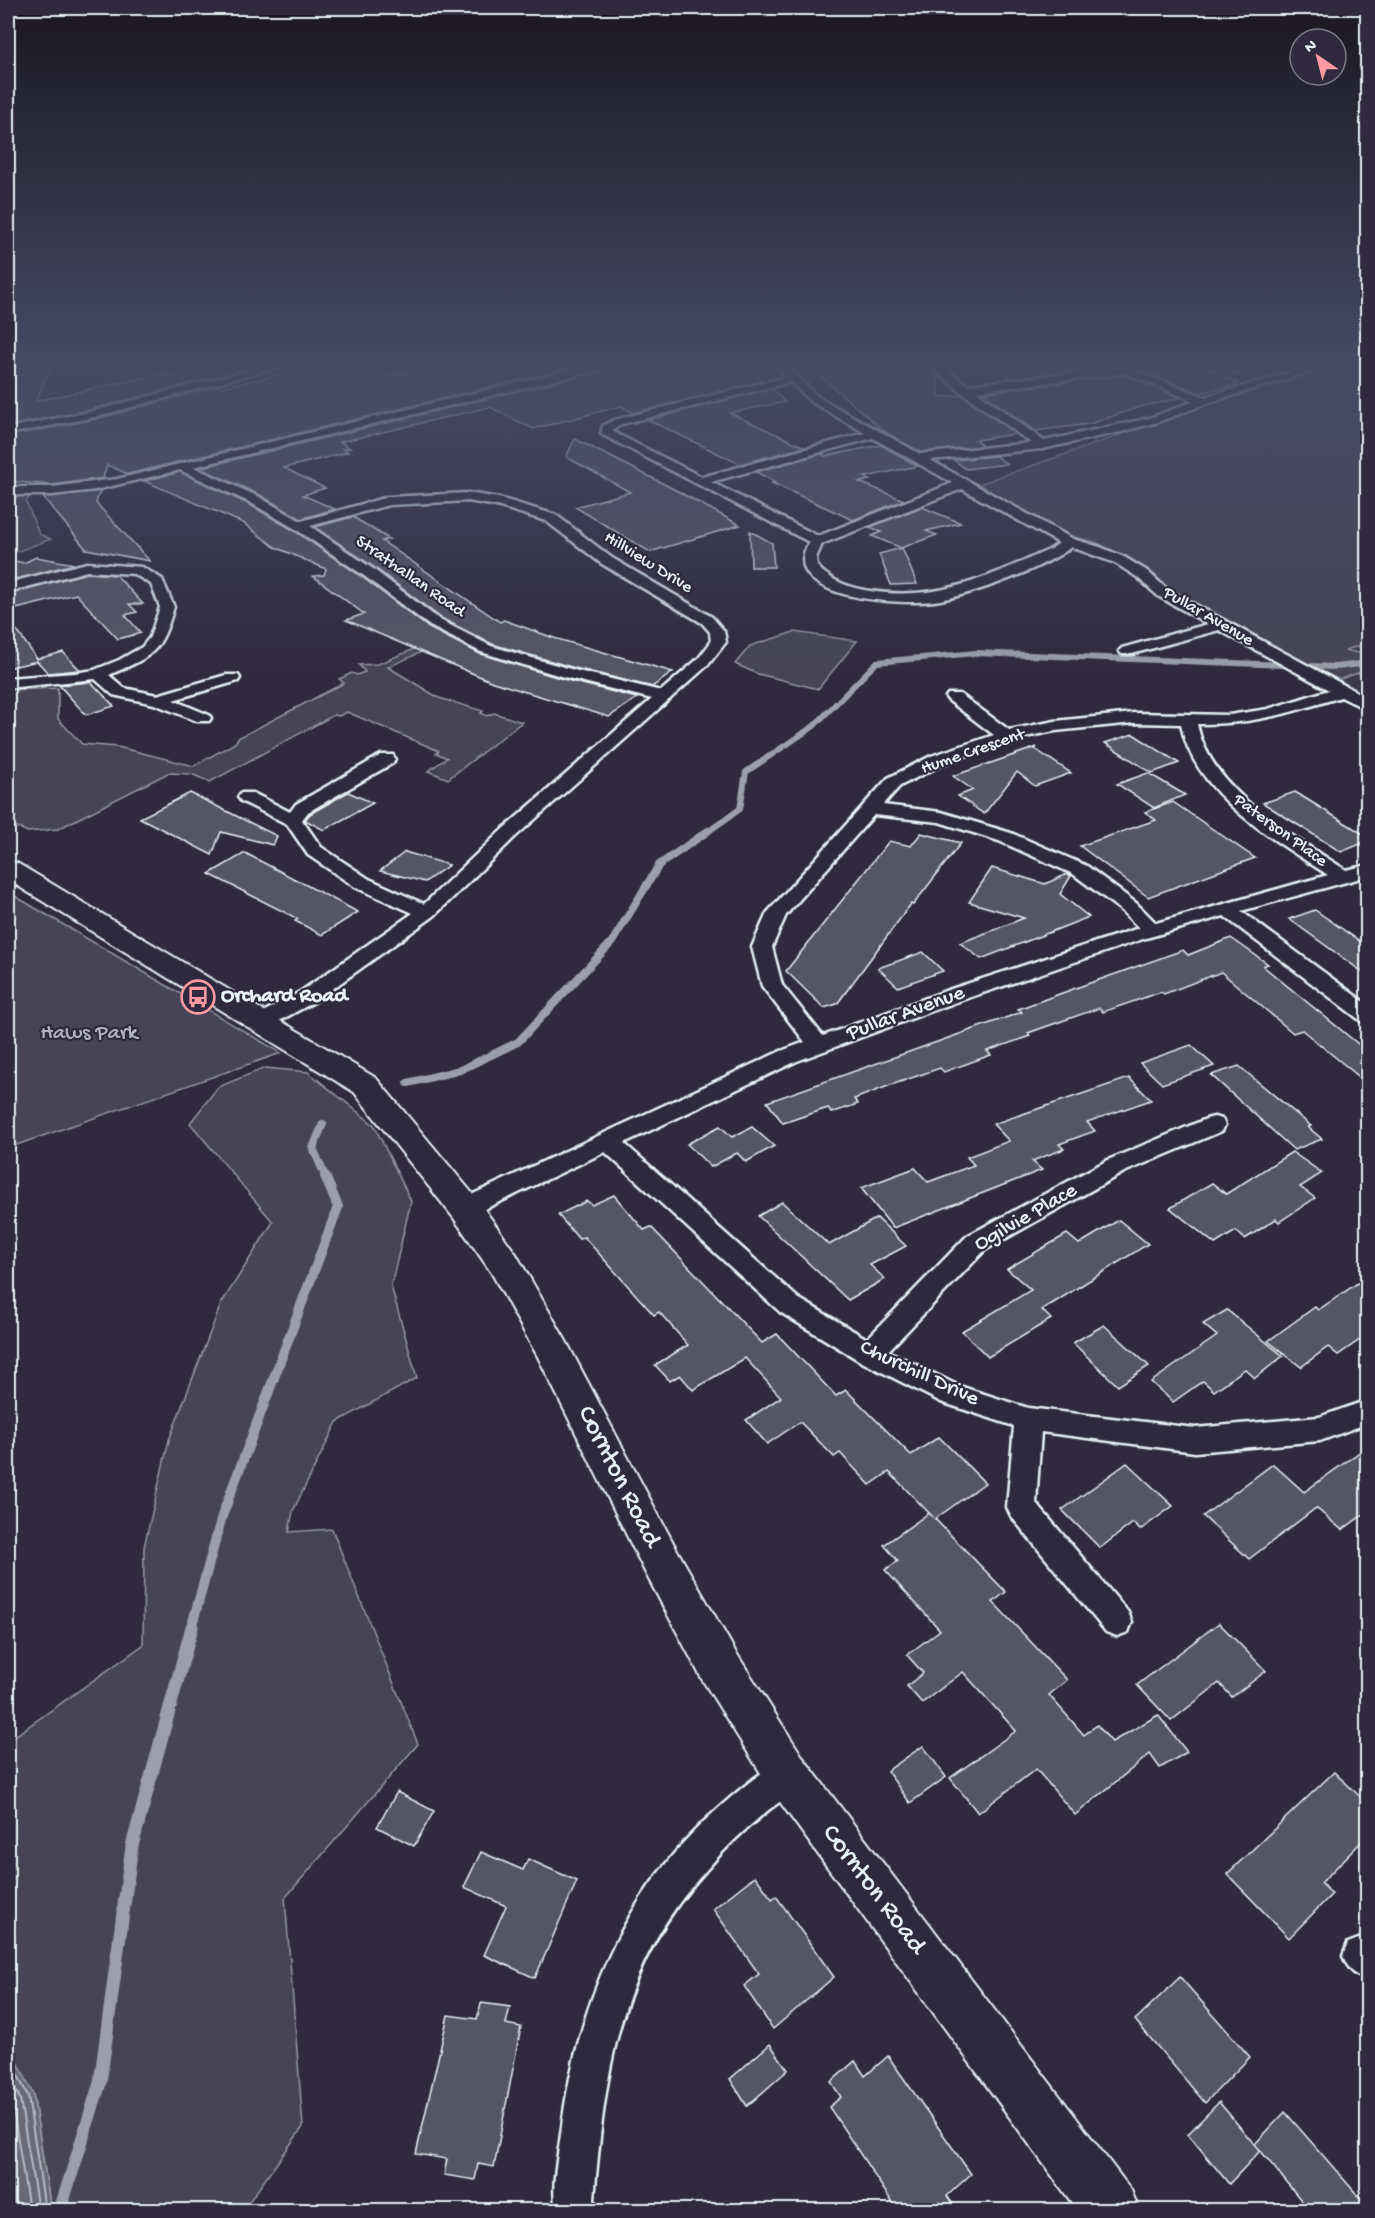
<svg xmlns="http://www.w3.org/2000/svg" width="1375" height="2218" viewBox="0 0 1375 2218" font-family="'Gochi Hand',sans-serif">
<rect width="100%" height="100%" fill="#2f2a3d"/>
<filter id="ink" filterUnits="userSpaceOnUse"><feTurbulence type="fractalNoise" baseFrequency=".0167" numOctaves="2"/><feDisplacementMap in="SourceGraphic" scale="12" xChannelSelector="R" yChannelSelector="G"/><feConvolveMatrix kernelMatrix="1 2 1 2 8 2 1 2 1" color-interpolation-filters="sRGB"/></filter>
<g filter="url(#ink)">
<path fill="#3b3749" d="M1367,644v53l-66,-37z"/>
<g fill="#464455" stroke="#979aa6" stroke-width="1.5">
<path d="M1334,366h33v278l-22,6 22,5v15l-30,10 -168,-90 -16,-17 -57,-31 -44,-10 -73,-48 234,-81z"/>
<path d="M8,495h23l-5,7 13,32 12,5 -43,16z"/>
<path d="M794,632l63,9 -39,48 -60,-15 -23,-10 15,-18z"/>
<path d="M436,640h12l-60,27 51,31 44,13 -2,2 6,3 7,-3 28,9 -74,57 -20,-8 19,-13 -11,-5 3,-2 -92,-39 -8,4 -5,-1 -124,67 -19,-8 -23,-1 -110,56 -30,3 -20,-8v-134l50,-2v31l24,25 36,3 76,19 41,-23 3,-5 106,-55 -5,-4 13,-6 5,2 8,-3 -6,-7 19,-1z"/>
<path d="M8,892l273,161 -273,95z"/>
<path d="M265,1068l43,4 66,53 37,76 -20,85 26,92 -80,44 -44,89 -4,21 43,-3 86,215 -133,154 18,229 -60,83h-192l-18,-116 -25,-40v-313l135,-96 1,-98 25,-107 52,-136 52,-82 -83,-99 28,-36z"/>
</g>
<path fill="#696978" stroke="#9c9fab" stroke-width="1.5" d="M8,2041l25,53 18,116h-43z"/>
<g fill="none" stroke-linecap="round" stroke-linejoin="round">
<g stroke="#b5bbc5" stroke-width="2">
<path d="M8,2055l20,41 17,114"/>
<path d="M8,2072l12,27 18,111"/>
<path d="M8,2092l4,10 17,108"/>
</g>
<path stroke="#9c9fab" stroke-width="6" d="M706,833l34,-24 6,-37 68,-46 63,-64 99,-9 360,14 32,-4"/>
<g stroke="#9c9fab" stroke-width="8">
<path d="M408,1083l52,-13 58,-28 94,-100 47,-77 49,-34"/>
<path d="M323,1124l-10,24 13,30"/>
</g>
<path stroke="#9c9fab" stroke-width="10" d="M191,1629l31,-113 116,-309 -13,-31"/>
<path stroke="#9c9fab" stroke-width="13" d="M60,2210l40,-127 32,-237 60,-219"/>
</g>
<g fill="#575565" stroke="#e8f1f8" stroke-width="1.5">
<path d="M9,366h42l-15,35 129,-28 7,3 13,-4 18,8 -114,30 -81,16z"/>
<path d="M322,366h26l27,13 61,-13h142l-450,108 -21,-9 -4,13 -51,7 -44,-4v-45l88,-17 122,-33 3,1z"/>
<path d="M608,366h139l16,15 -130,32 -12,-7 -88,23 -43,-22 -150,35 10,6 -7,1 5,3 -64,16 41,20 -22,7 32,14 -34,10 -41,-24 -60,-27 402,-97z"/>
<path d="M809,366h119l10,9 1,22 23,-2 53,39 -39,6 6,6 -62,6 -35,-20z"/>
<path d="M992,366h119l-100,12z"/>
<path d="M1134,366h56l51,8 -16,4 13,4 -4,1 4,1 -38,9 -56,-21z"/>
<path d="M1126,375l54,23 -40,9 -50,17 -55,7 -52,-38z"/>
<path d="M772,389l13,13 -55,11 75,34 -65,17 -92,-44z"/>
<path d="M575,439l93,47 72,39 -90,27 -75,-45 55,-15 -64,-35z"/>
<path d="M881,445l37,21 -53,11 5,3 -11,2 45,18 -51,20 -81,-37 3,-1 -19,-10 65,-18 4,2z"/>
<path d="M996,456l11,8 -41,5 -12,-9z"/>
<path d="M180,472l70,33 43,25 69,47 67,51 51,26 83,25 74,19 -28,19 -116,-35 -147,-62 18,-6 -51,-38 11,-1 2,-6 -51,-22 -32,-24 -99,-42z"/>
<path d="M100,491l-4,12 54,58 -64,-12 -43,-52z"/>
<path d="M922,507l39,16 -35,8 11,4 -36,13 -29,-12 9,-4 -11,-5z"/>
<path d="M353,517l36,22 -7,2 118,81 4,-2 50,18 119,34 -21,15 -77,-19 -83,-24 -51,-26 -67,-51 -59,-40z"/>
<path d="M750,531l22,12 2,24h-23z"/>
<path d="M902,548l15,36 -26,1 -12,-31z"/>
<path d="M36,557l38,7 -66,17v-21l16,3z"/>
<path d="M87,573l29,2 27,29h-14l8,8 -12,3 16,18 -23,6 -42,-45 -68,17v-17z"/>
<path d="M8,618l29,41 26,-7 17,18 -32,3 -11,-12 -29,7z"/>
<path d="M91,682l23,24 -28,9 -27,-30z"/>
<path d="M1133,734l46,29 -27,10 -47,-30z"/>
<path d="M1037,747l-2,2 36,24 -36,13 -18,-14 -33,42 -26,-18 15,-6 -20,-14z"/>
<path d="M1148,773l37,22 -31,13 -37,-24z"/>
<path d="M348,792l25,11 -49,27 -19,-10 5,-6z"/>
<path d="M1295,792l73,45v4l-27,11 -78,-49z"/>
<path d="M190,793l87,43 -4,9 -52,-13 -9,23 -72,-37z"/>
<path d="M1173,802l82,56 -107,39 -68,-51 76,-26 -11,-8z"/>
<path d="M921,833l40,10 -48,62 -2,-1 -74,100 -13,4 -38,-37 103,-130 22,5z"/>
<path d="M405,852l44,13 -24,17 -45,-11z"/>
<path d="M245,853l113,59 -36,23 -27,-14 3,-2 -89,-45z"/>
<path d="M992,868l53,16 22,-10 4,2 -11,18 29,23 -108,42 -21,-16 64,-25 -55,-16z"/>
<path d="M1315,910l53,37v29l-79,-57z"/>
<path d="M1231,938l37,26 -5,2 105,86v32l-66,-54 -9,3 -72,-61 -57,22 -3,-2 -58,20 -4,-4 -71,25 2,3 -43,15 4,4 -47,17 -4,-4 -49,17 -37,14 4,5 -27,9 -3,-5 -45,15 -16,-21 255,-90 -4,-3 58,-21 107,-38 5,5z"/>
<path d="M923,952l20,19 -45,16 -20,-19z"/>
<path d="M1191,1045l23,21 -52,18 -22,-21z"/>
<path d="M1239,1066l72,60 -3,1 14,12 -28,11 -83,-75z"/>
<path d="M1129,1078l22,22 -64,22 8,9 -36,13 5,5 -32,12 10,9 -149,58 -32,-40 54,-20 13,14 46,-17 -7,-8 42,-16 -16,-17z"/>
<path d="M720,1126l12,11 20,-10 22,19 -28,16 -9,-9 -26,14 -24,-23z"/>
<path d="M1292,1152l30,21 -22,14 15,11 -36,24 -3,-3 -31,20 -9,-8 -21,13 -45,-36 42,-25 14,11z"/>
<path d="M614,1195l30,35 7,-3 111,116 15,-9 59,62 10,-6 65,65 28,-18 46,46 -50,36 71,73 -13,10 74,78 -18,15 35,40 13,-10 15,17 46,-27 29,37 -27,16 -10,-14 -75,61 -39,-46 -58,44 -28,-35 66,-47 -53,-59 -41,31 -15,-17 16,-13 -16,-18 33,-25 -55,-60 13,-9 -14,-16 45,-32 5,5 -45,-46 -19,13 -30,-32 -6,4 -34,-35 -33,22 -21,-24 35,-23 -36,-39 -52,32 -13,-15 -10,6 -15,-16 33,-20 -29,-33 -5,3 -70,-78 -5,2 -21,-24 29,-14 5,4z"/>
<path d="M782,1202l47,43 48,-27 29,28 -36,19 15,14 -37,21 -90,-84z"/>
<path d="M1119,1220l29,24 -106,66 9,9 -63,38 -26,-26 69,-41 -24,-21 60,-35 12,10z"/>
<path d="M1368,1276v58l-30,21 -10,-8 -27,20 -33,-26 47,-34 3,3z"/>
<path d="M1227,1310l56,46 -28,22 -10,-9 -31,22 -11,-10 -30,21 -22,-20 66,-46 -14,-12z"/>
<path d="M1104,1325l45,41 -31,20 -45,-43z"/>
<path d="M1368,1446v65l-26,19 -26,-22 -67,51 -46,-43 70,-52 31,28z"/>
<path d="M1127,1463l46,43 -33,24 -7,-7 -33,25 -38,-38z"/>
<path d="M1219,1623l47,48 -34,26 -13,-14 -48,38 -34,-36z"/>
<path d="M923,1746l23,31 -36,26 -23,-32z"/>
<path d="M1334,1772l34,32v31l-47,48 11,11 -43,44 -62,-64z"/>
<path d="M397,1792l37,19 -20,35 -37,-19z"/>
<path d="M481,1852l42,18 5,-11 49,22 -42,97 -51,-23 22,-49 -42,-19z"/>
<path d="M755,1876l17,23 4,-3 58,81 -61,52 -29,-43 15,-12 -46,-65z"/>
<path d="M1180,1977l70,80 -45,46 -70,-83z"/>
<path d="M481,2003l29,4 -4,17 15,3 -27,140 -16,-3 -3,16 -31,-5 3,-16 -31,-5 32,-139 29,4z"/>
<path d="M770,2044l18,26 -41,36 -17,-27z"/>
<path d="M888,2056l83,118 -24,22 11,15h-60l-69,-104 12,-10 -10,-15 24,-21 10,15z"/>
<path d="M1219,2102l41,49 -31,33 -41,-50z"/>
<path d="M1285,2112l83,95v4h-58l-55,-67z"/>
</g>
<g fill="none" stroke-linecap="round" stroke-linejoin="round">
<defs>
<g id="street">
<path d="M264,366h17l-186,51 -87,17v-6l82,-16z"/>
<path d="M588,366h18l-5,3 -408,98 66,30 42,24 87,-24 80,-4 31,5 57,17 56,43 100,59 12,14 2,11 -18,23 -193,172 -81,79 -120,86 -46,25 -7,2 -7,-2 -4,-5 4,-5 46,-25 113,-79 -58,-26 -47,-32 -21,-31 -46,-23 -3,-4 3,-4h12l37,19 6,-8 85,-49h12l2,4 -2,4 -85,49 -6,8 19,27 48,32 55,25 79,-75 149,-130 -88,-22 -83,-25 -51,-26 -67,-51 -69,-47 -43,-25 -71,-33 -85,20 -43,5h-44v-8h44l65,-8zM468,501l29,5 49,15 56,43 100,59 8,9 1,10 -13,17 -37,32 -87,-21 -83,-24 -51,-26 -67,-51 -63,-43 79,-21z"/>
<path d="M777,366h10l31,31 102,57 111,-11 -71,-52 -30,-25h12l26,19 162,-19 13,8 62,23 108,-31h16l-121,37 -50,19 -38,10 -78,17 -112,11 143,79 27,8 24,10 23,14 21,19 200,108v12l-27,-13c-52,16 -89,28 -144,27 14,68 96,112 149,146l22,-5v11l-127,35 127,94v18l-7,-2 -137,-105 -78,22 -187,63 -162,60 -173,82 174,155 69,41 100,-103 141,-76 98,-41 8,-2 8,2 3,6 -3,6 -98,41 -139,78 -97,101 71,35 69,22 167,20 124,-11 49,-17v23l-48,18 -125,11 -154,-20 -5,71 92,109 4,10 -4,10 -11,4 -11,-4 -95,-116 -4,-9 7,-81 -73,-24 -81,-41 -80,-49 -175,-160 -131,62 -9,3 -9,-3 -3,-6 3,-6 325,-151 24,-9 -43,-56 -10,-39 15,-34 121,-135 43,-22 63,-21 -46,-35 -2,-3 2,-3h12l49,36 46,-9 79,-8 95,2 39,-6 61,-19 -110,-60 -87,24h-10l-3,-3 3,-3 86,-24 -50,-28 -21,-19 -22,-14 -44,-16c-26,21 -98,47 -131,53 -32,6 -166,1 -131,-58l-208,-108 2,-8 11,-6 172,-43zM1126,373l68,28 -44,17 -106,23 -68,-50zM791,382l19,19 55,32 -163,44 -89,-45v-2l9,-6zM873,438l80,45 -135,53 -107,-54zM962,489l97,54 -8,6c-61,27 -112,53 -181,42 -20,-3 -40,-10 -53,-25l-1,-8 6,-14zM1134,723l47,1c13,71 92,115 147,151l-172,48 -20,-20 -49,-37 -76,-33 -70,-21 -58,-7 17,-19 43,-22 67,-24 45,-9zM874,815l65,7 60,19 74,33 49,37 17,17 -194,63 -122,45 -41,-51 -10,-38 14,-32z"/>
<path d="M87,563l55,4 20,12 12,28c-14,47 -21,49 -65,68l15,13 33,7 69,-20h12l2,3 -2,3 -65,19 36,15 2,3 -2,3h-12l-43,-17 -41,-9 -18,-16 -87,9v-10l67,-5 19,-3 25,-10 23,-13 8,-10 10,-30 -9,-23 -17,-10 -47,-3 -79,21v-9z"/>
<path d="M788,1758l12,5 5,12c-8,18 -24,25 -39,37 -21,17 -41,36 -59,57 -90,98 -102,204 -113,330l2,11h-40c-5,-24 2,-52 5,-76 15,-126 63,-244 160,-328 21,-18 42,-37 67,-48z"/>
<path d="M1361,1938l7,3v40c-14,-6 -19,-11 -25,-25l5,-13z"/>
</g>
<path id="secondary" d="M8,861l9,2 359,215 101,121 39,55 50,87 111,209 58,101 69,108 327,431 8,20h-62l-305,-419 -69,-110 -56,-105 -109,-219 -47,-85 -38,-55 -99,-125 -346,-212z"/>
</defs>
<use href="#street" stroke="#e8f1f8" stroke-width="5"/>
<use href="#secondary" stroke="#e8f1f8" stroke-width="4"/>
<use href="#street" fill="#2f2a3d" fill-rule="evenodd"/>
<use href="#secondary" fill="#2f2a3d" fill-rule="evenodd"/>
</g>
</g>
<linearGradient id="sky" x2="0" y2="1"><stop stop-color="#1a1722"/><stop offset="0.54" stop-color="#474a62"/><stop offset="1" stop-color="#474a62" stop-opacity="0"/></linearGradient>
<rect width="1375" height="676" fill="url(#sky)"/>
<defs>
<symbol id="bus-ring" viewBox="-11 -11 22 22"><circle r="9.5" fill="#2f2a3d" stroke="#ff9aa2" stroke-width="1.5"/><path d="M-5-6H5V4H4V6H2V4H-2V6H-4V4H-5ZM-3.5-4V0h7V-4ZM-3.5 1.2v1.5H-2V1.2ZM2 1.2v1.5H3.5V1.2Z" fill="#ff9aa2"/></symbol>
</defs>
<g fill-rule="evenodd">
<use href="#bus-ring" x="179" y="978" width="38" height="38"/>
</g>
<g text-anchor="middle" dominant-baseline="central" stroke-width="4.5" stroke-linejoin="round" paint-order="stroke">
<g font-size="18" fill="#e8f1f8" stroke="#2f2a3d">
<text transform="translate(648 563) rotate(32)">Hillview Drive</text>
<text transform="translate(410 577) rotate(35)">Strathallan Road</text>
<text transform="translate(1208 617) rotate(30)">Pullar Avenue</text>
<text transform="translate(973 752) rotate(-19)">Hume Crescent</text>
<text transform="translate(1280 831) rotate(36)">Paterson Place</text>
</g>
<g font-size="22" font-weight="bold" fill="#e8f1f8" stroke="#2f2a3d" text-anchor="start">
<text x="221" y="997">Orchard Road</text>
</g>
<g font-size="22" fill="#e8f1f8" stroke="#2f2a3d">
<text transform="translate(906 1014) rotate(-20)">Pullar Avenue</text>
<text transform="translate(1026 1218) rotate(-30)">Ogilvie Place</text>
<text transform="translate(919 1374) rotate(25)">Churchill Drive</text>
</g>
<g font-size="22" fill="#afb4bf" stroke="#2f2a3d">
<text x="89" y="1034">Haws Park</text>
</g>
<g font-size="27" fill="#e8f1f8" stroke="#2f2a3d">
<text transform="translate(618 1477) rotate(63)">Cornton Road</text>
<text transform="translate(873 1890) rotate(53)">Cornton Road</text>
</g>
</g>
<rect width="1375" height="2218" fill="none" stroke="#2f2a3d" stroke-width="30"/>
<rect x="15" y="15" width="1345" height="2188" fill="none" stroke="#e8f1f8" stroke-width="2" filter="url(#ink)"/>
<g transform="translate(1318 57) rotate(325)"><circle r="28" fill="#2f2a3d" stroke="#797a88" stroke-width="1.5"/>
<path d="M0-4.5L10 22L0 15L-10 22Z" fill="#ff9aa2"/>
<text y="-9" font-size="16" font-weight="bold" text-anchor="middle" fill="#e8f1f8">N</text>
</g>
</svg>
